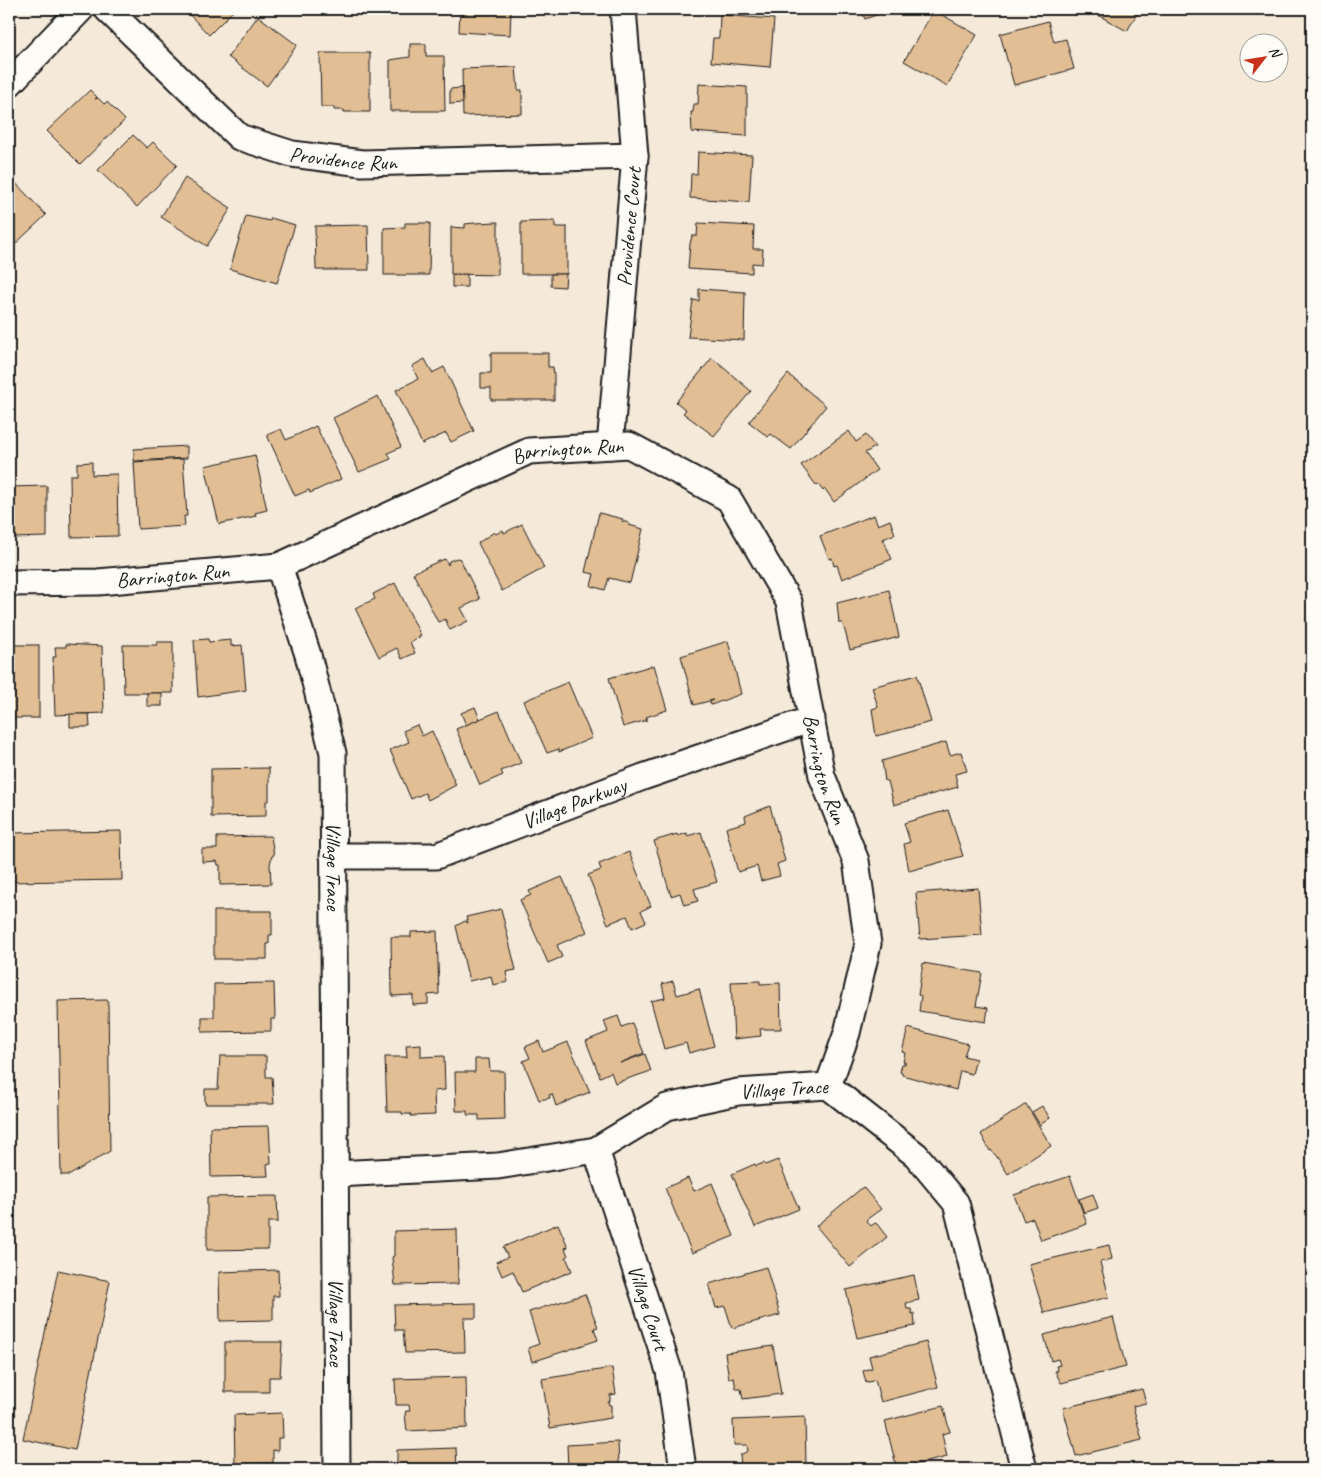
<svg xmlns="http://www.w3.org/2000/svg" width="1321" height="1478" viewBox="0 0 1321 1478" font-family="Caveat,sans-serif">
<rect width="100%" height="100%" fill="#f5e9d9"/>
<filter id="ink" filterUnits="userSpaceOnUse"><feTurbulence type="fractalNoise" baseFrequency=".02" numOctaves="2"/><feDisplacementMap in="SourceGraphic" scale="10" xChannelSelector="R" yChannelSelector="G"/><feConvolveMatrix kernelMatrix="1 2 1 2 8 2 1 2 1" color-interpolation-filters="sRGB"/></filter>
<g filter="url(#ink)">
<g fill="#e2be94" stroke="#1c1c1c">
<path d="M184,9h51l-26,26z"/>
<path d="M460,9h51l-1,26 -51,-3z"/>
<path d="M861,9h31l-27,10z"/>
<path d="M1087,9h53l-13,22z"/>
<path d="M934,10l43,25 -30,51 -43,-25z"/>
<path d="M720,15l54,4 -4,48 -59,-5 2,-24h6z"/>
<path d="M258,16l39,29 -30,41 -39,-29z"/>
<path d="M1048,21l6,21 12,-3 8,30 -60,16 -14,-51z"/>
<path d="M410,44h16v12h18l1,55h-55v-51l20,-3z"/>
<path d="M320,53h50v59h-26v-2h-10v-3h-13z"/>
<path d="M516,67l2,23h4v24l-59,2 -1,-47z"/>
<path d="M699,84l48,3v49l-55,-4 -1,-20h2l1,-8h4z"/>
<path d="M462,88l1,15 -13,1v-15z"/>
<path d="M90,90l7,7 -2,2 3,-1 6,6 3,-2 18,18 -45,44 -33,-33z"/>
<path d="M133,135l14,13 6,-6 24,23 -40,42 -39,-37z"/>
<path d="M698,152l54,3 -3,47 -59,-4 1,-24h6z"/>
<path d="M9,176l37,39 -35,33 -2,-2z"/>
<path d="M185,178l46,30 -24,38 -46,-29z"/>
<path d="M246,216l24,5 1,-3 24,7 -18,58 -47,-14z"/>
<path d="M555,221v6h12v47h-46v-52z"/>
<path d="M498,222v53l-47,-1v-47l14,1v-4l9,-1z"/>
<path d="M405,223h25l-1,52h-45v-47l21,-1z"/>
<path d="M698,223l56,3 -1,23h10l-1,15 -10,-1v10l-64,-4 2,-25 2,-8h5z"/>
<path d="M368,225l1,45h-53l-1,-44z"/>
<path d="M467,274v13h-15v-12z"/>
<path d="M551,274h15l-1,13 -14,-1z"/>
<path d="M699,289l46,3 -1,48 -56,-3 5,-37 6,1z"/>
<path d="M491,353h57v14h5l1,8v25h-63v-12h-10v-15h10z"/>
<path d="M712,358l39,33 -37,45 -31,-23 3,-3 -10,-8z"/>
<path d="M425,359l7,14 12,-6 30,64 -23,11 -5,-9 -24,11 -26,-54 22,-11 -6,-13z"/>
<path d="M788,374l38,32 -35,43 -20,-15 -3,3 -19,-15z"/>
<path d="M378,396l23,51 -13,6 3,6 -32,13 -26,-54z"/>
<path d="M316,426l25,53 -31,14 -1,-3 -14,6 -28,-61 14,-6 5,11z"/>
<path d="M849,431l7,11 10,-7 9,12 -10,6 12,17 -43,32 -9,-13 -2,2 -5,-7 -2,1 -15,-20z"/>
<path d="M187,446v12l-53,3v-12z"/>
<path d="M255,455l12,55 -12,3 1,3 -37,8 -14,-58z"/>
<path d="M183,459l4,57h-3l1,10 -47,3 -4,-67z"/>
<path d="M92,462v13l25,-1 1,62 -47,1 -1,-62h7v-12z"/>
<path d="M47,486v51l-34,1v-2h-4v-49z"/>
<path d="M599,513l24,6 -1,2 7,2v2l14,4 -13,54 -21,-5 -4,12 -14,-4 3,-12 -9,-2z"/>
<path d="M874,515l4,10 12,-5 5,14 -12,5 9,20 -50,20 -5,-14 -3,1 -2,-8 -3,1 -9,-23z"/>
<path d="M522,524l22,44 -42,23 -24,-48 16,-11 2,2 7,-4 1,3z"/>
<path d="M457,558l3,1 20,40 -19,9 7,13 -18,9 -5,-11 -7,3 -25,-49 26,-12 6,-2 3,6 1,-4z"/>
<path d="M395,583l26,53 -11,6 5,11 -13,6 -5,-11 -18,9 -24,-49 20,-9 -2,-5z"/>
<path d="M889,590l10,47 -49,13 -5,-19 -3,-8h-3l-2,-20z"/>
<path d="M208,639l1,3 22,-2v6l11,-1 4,45 -48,7 -4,-57z"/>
<path d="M728,641l13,53 -30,11 -1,-3 3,-2 -19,5 -13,-49z"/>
<path d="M157,642h16v51h-49l-1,-48h34z"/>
<path d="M66,644l36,2 2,67 -49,2 -2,-58h3l-1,-10h11z"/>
<rect x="9" y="645" width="30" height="73"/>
<path d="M654,665l13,45 -21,7 1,3 -24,7 -14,-49z"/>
<path d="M917,675l14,47 -55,14 -4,-27 6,-2 -6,-20z"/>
<path d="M568,682l24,56 -33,14v-3l-12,4 -23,-52z"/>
<rect x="147" y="693" width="15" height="13"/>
<path d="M475,707l5,12 -14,6 -5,-12z"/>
<path d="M499,711l22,52 -20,8 2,4 -23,10 -24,-56z"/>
<path d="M70,714h19l1,13h-20z"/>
<path d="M417,725l5,11 10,-5 24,54 -28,15 -3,-7 -14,6 -21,-49 19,-8 -6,-11z"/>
<path d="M946,742l4,13 11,-3 6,19 -12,3 3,13 -64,18 -6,-24h-3l-3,-20z"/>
<path d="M269,768v33h-3v15l-55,1v-48z"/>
<path d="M770,806l15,55 -8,3 3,12 -19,5 -4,-15 -19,6 -12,-44 20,-6 -1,-6z"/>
<path d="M948,810l15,46 -54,15 -5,-27 6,-2 -6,-19z"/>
<path d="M121,831l1,49 -113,2v-49z"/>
<path d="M701,832l16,50 -23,7 4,12 -14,4 -4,-12 -9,3 -17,-55 23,-7 1,2 9,-3v3z"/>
<path d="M271,836l3,19 -2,1 -2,8 1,20 -51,1v-20h-2l-1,-4 -15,1v-13h15v-12z"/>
<path d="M629,852l22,54 -10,5 5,11 -14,6 -5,-12 -19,8 -20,-49 13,-5 -2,-6z"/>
<path d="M562,877l25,55 -30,13 5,12 -14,6 -28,-63 11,-5 -2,-4z"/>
<path d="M978,888l4,47 -62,4 -4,-46z"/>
<path d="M501,909l15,61 -10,2 2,10 -15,3 -2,-9 -22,5 -13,-55 9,-5 3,2 -2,-6z"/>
<path d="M214,911h58v24h-3v9h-2v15h-53z"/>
<path d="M437,931l2,63 -11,1v9l-15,1v-10l-21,1 -1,-59h20v-5z"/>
<path d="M923,963l59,10 -6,33 12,2 -2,14 -67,-11 2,-15 -3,-1z"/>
<path d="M673,981l4,14 22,-6 15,57 -25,7 -3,-10 -22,6 -13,-48 14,-3 -3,-14z"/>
<path d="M760,981v3l20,-1 1,46h-21l1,7 -27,3 -3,-57z"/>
<path d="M274,983l1,36h-4v12l-69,1v-15h12v-33z"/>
<path d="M108,1000l2,151 -40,24h-9l-3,-174z"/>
<path d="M618,1016l4,11 10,-4 12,30 -24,10 25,-9 6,17 -36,12 -4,-11 -11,5 -14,-36 22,-9 -4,-11z"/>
<path d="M908,1028l60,16 -4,12 12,3 -4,15 -12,-3 -4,19 -54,-15v-2l-2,-1 2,-8h3v-2h-2l2,-9 -3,-1z"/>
<path d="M539,1041l4,11 25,-10 22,50 -34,14 -4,-12 -3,1 1,3 -11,2 -16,-39 7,-3 -5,-11z"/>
<path d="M421,1044v13l23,-1 1,34 -11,1 1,24 -24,1v-2h-9v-2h-15l-2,-55h22l-1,-12z"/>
<path d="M220,1056h46v21h6l2,27h-69v-15h13z"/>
<path d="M475,1059h14l1,12h14l1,48 -26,1v-5h-11l-1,-4h-11l-1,-39h20z"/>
<path d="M1026,1104l25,42 -43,28 -11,-17 -6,-7 -1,1 -9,-17z"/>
<path d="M1042,1106l8,12 -10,7 -8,-13z"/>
<path d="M269,1126l2,37 -4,1 1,12 -57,1 -1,-50z"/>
<path d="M778,1160l21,49 -44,18 -23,-53 23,-10 1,2 8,-3 1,2z"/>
<path d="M1070,1176l17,48 -46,16 -8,-22 -9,3 -10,-26z"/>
<path d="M688,1178l6,13 18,-8 22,53 -42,17 -27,-65z"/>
<path d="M863,1187l18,22 -15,11 5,6 4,-3 2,1 10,13 -37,30 -34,-41z"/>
<path d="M1093,1194l5,14 -14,5 -5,-14z"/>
<path d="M277,1196l1,26h-10v27l-61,1v-53z"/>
<path d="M558,1224l10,23 -3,1 3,8 -2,1 6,14 -50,21 -9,-21 -11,5 -6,-14 12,-5 -5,-10z"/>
<path d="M457,1229l1,55 -63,1 -3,-28 2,-1v-25z"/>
<path d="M1109,1245l3,14 -12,3 9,35 -65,16 -15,-49z"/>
<path d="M766,1267l14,48 -48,13 -7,-22 -9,2 -7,-24z"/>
<path d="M58,1270l52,11 -35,169 -52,-11z"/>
<path d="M278,1270l1,26h-6v24l-53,1 -1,-49z"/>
<path d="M914,1275l5,25 -13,3 1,6h4l1,5 2,-1 1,13 -58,12 -11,-48z"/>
<path d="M585,1294l13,33 -4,1 4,12 -66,22 -4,-14 11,-4 -10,-32z"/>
<path d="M476,1303v15h-12l1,34 -60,1 -2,-23h-8l-1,-25z"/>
<path d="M1113,1317l13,50 -65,16 -6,-12h3l-2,-5 4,-1 -2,-6 -7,2 -7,-26z"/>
<path d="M225,1342h57l-2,35h-11v15h-44z"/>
<path d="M926,1342l12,45 -57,15 -6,-22 -9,3 -3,-12 9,-3 -3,-12z"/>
<path d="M773,1346l8,48 -38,5 -2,-10h-5l-2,-11 -5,1 -4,-26z"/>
<path d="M612,1368l4,26 -6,1v6l-2,1 1,3h2v13l-61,10 -8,-49z"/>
<path d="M466,1377l1,51 -60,3 -2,-17 1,-3h4l-1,-6h-13l-1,-26z"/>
<path d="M1142,1389l4,14 -13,3 9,34 -66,16 -13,-48z"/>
<path d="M943,1406l7,26 -8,2 5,23 -50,12 -12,-48z"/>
<path d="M282,1413l1,25h-5v13l-5,-1v13l-38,1 -1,-49z"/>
<path d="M805,1417l1,50 -61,2 -1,-3h-3l-1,-11 8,-4 -1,-6h-13l-1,-25z"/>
<path d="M618,1442l1,25 -2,2h-49l-1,-24z"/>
<path d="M456,1448l1,21h-60v-19z"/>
<path d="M1147,1464l2,5h-25z"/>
</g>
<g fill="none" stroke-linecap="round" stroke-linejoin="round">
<defs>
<g id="minor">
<path id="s1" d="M107,9l132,128 53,17 70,9 273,-7"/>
<path d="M9,84l72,-75"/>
<path id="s2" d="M610,446l25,-290 -12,-147"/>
<path id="s3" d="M279,566l29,89 25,98 4,716"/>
<path id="s4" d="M9,583l89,-1 181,-16 250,-115 100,-6 100,54 60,103 33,174 34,85 12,83 -21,89 -19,53"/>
<path id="s5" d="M333,856h103l207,-79 169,-58"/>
<path id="s6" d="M596,1150l73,221 14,98"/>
<path id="s7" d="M335,1174l163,-8 98,-16 71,-43 71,-15 90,-6 88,69 40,48 68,266"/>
</g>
</defs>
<use href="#minor" stroke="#1c1c1c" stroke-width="29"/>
<use href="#minor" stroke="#fdfcf7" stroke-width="25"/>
</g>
</g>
<g text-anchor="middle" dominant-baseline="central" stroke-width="5" stroke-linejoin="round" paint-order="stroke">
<g font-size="21" fill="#1c1c1c" stroke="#fdfcf7">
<text stroke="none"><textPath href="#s1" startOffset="291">Providence Run</textPath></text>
<text stroke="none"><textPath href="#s2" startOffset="220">Providence Court</textPath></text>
<text stroke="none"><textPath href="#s4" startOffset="584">Barrington Run</textPath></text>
<text stroke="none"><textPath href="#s4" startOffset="164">Barrington Run</textPath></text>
<text stroke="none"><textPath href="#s4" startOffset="1050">Barrington Run</textPath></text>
<text stroke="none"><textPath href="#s5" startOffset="251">Village Parkway</textPath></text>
<text stroke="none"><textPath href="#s3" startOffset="308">Village Trace</textPath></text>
<text stroke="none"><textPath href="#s7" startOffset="464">Village Trace</textPath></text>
<text stroke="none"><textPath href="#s6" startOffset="166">Village Court</textPath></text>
<text stroke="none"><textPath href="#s3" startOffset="764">Village Trace</textPath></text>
</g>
</g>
<rect width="1321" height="1478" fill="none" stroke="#fdfcf7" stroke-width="30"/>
<rect x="15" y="15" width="1291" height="1448" fill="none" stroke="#1c1c1c" stroke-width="2" filter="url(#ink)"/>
<g transform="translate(1264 58) rotate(59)"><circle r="24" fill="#fdfcf7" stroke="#a3a29f"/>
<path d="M0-4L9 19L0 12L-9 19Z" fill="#c8321e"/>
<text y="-8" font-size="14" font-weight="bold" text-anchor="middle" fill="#1c1c1c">N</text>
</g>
</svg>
